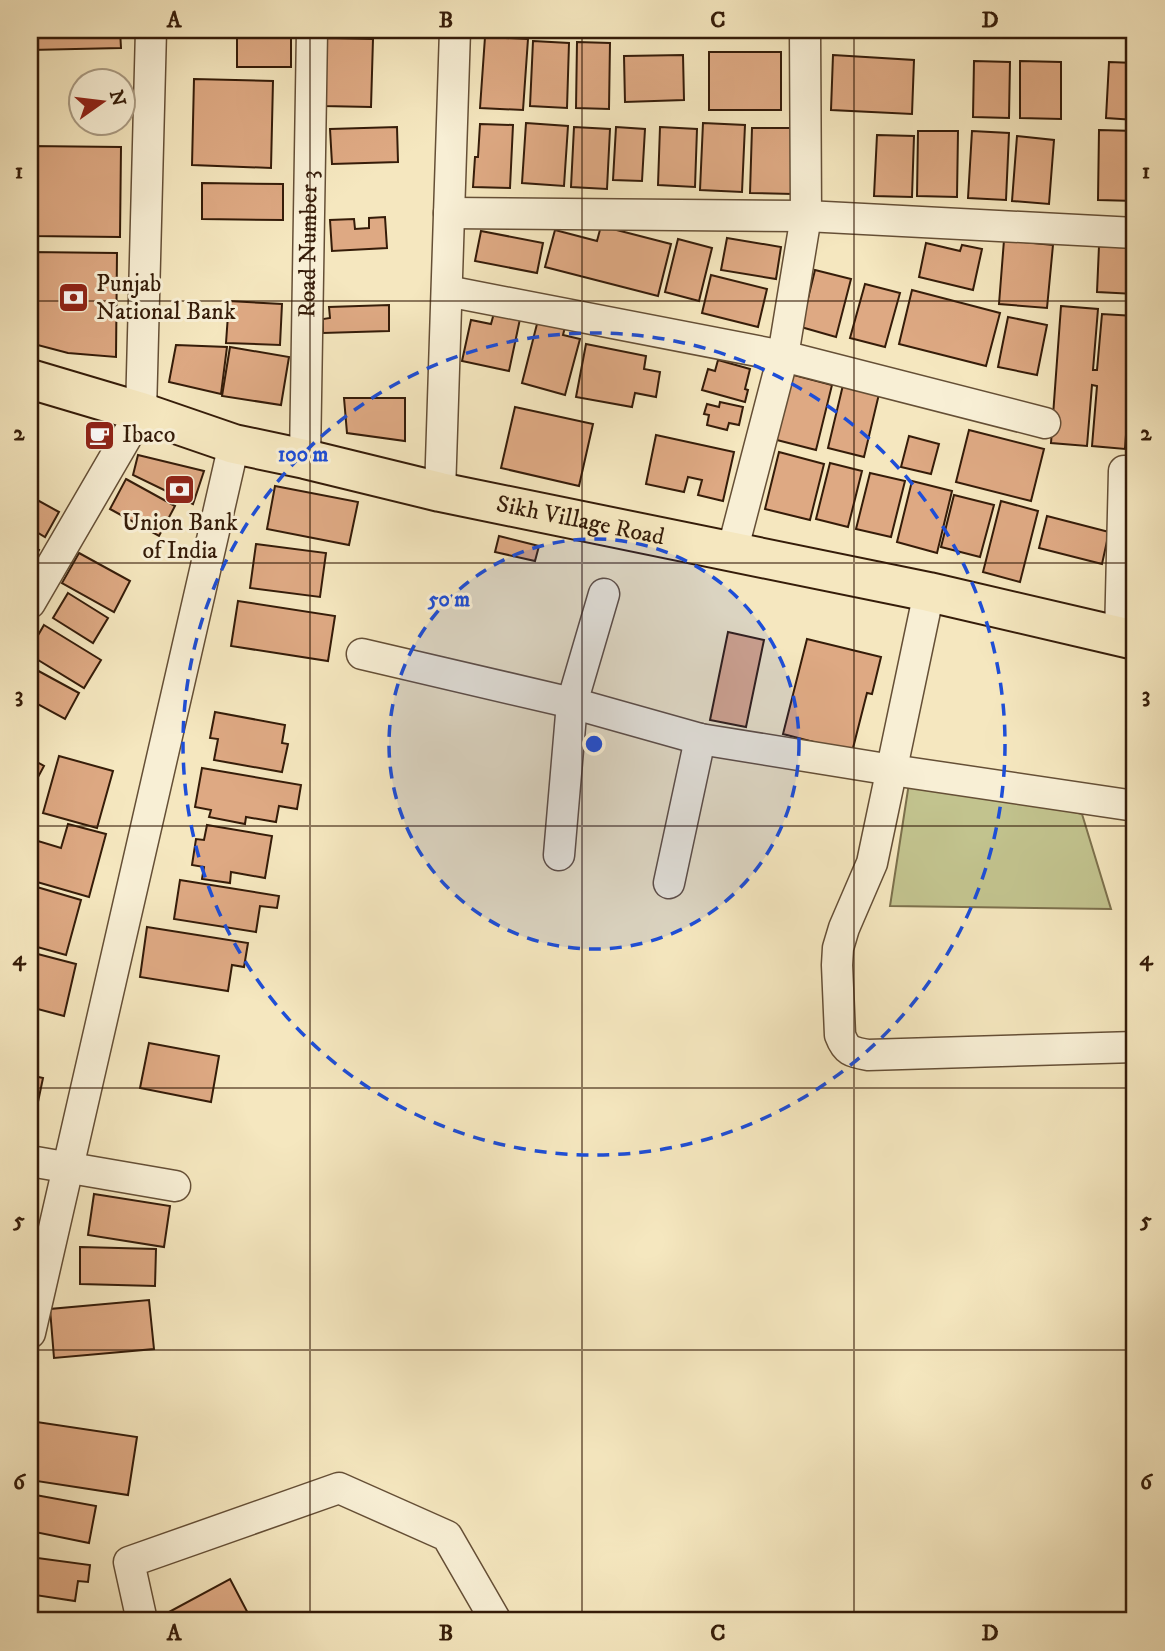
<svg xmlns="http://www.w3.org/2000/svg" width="1165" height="1651" viewBox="0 0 1165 1651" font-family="'IM FELL DW Pica',serif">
<rect width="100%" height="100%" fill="#f5e7bf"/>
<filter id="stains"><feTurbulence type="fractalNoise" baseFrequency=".00286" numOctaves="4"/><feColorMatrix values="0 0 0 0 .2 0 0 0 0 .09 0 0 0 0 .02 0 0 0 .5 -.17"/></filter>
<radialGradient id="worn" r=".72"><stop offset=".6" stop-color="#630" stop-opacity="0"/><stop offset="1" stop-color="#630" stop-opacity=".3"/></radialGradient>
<path fill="#c2c38e" stroke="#7c704c" stroke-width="2" d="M909,783l138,22 35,9 29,95 -221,-3z"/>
<g fill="#dea983" stroke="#351c09" stroke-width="2">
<path d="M30,30h90l1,18 -91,2z"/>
<rect x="237" y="30" width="54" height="37"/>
<path d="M485,37l43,2 -5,71 -43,-2z"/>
<path d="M325,38l48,1 -2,68 -48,-1z"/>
<path d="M533,41l36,2 -2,65 -37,-2z"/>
<path d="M577,42l33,1 -1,66 -33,-1z"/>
<rect x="709" y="52" width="72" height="58"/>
<path d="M683,55l1,45 -59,2 -1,-46z"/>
<path d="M833,55l81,5 -2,54 -81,-4z"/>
<path d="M974,61l36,1 -1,56 -36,-1z"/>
<path d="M1020,61l41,1v57l-41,-1z"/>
<path d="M1109,62l26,1v57l-29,-2z"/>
<path d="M194,79l79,2 -2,87 -79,-3z"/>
<path d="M526,123l42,3 -4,60 -42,-3z"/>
<path d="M703,123l42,2 -3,67 -42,-2z"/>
<path d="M480,124l33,1 -3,63 -37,-1 2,-30h3z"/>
<path d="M397,127l1,35 -66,2 -2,-35z"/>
<path d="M574,127l36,2 -3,60 -36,-2z"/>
<path d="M616,127l29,2 -3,52 -29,-1z"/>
<path d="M660,127l37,2 -2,58 -37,-2z"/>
<path d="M752,128h42l-1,66 -43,-1z"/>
<path d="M1099,130l36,1v70l-37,-1z"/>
<path d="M918,131h40l-1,66 -40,-1z"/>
<path d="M972,131l37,2 -3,67 -38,-2z"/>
<path d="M877,135l37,1 -2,61 -38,-1z"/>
<path d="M1017,136l37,4 -5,64 -37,-3z"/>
<path d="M30,146l91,1 -1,90 -90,-1z"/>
<path d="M202,183l81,1v36l-81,-1z"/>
<path d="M385,217l2,31 -55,3 -2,-31 24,-1 1,10 14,-1v-10z"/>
<path d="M601,226l70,18 -13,52 -113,-29 10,-37 42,11z"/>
<path d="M481,231l62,12 -6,30 -62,-12z"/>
<path d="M727,238l54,9 -5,32 -55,-9z"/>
<path d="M678,239l34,9 -13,53 -34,-9z"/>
<path d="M1004,240l49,5 -6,63 -48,-4z"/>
<path d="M926,243l34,8 2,-6 20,4 -9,41 -54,-13z"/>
<path d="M1099,246l36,2v46l-38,-2z"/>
<path d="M30,252l87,1 -1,104 -48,-4 -38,-10z"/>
<path d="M815,270l36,9 -15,58 -35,-10z"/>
<path d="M711,275l56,14 -9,38 -56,-14z"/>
<path d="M865,284l35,9 -15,54 -35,-9z"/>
<path d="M912,290l88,23 -14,53 -87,-22z"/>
<path d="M229,301l53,3 -2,41 -54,-2z"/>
<path d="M389,305v26l-66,2v-14l7,-1 -1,-11z"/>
<path d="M1061,306l37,3 -5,61h4l5,-56 33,2 -5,64h5v13h-6l-4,56 -33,-3 5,-60 -5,-1 -5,61 -36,-3z"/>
<path d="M494,313l26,6 -11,52 -47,-10 9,-41 20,4z"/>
<path d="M1008,317l39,8 -10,50 -39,-8z"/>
<path d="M538,320l27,7 -2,8 17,4 -15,56 -43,-12z"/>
<path d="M586,344l60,12 -2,13 16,3 -4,25 -21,-4 -3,14 -56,-10z"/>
<path d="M176,345l51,2 -6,47 -52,-12z"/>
<path d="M230,347l59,10 -8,48 -59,-9z"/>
<path d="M718,360l32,9 -5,20 3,1 -3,12 -43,-12 6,-21 7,2z"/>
<path d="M790,374l42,11 -16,65 -43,-11z"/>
<path d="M843,385l36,9 -15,63 -36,-9z"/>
<path d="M344,398h61v43l-58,-8z"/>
<path d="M720,402l23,5 -4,18 -10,-2 -2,7 -20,-5 2,-10 -5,-1 3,-10 12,3z"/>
<path d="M515,407l78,17 -14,62 -78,-18z"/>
<path d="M969,430l75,19 -13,52 -75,-19z"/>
<path d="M656,435l78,17 -11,49 -25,-6 4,-15 -14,-3 -4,15 -38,-8z"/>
<path d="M909,436l30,8 -8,30 -30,-7z"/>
<path d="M779,452l45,12 -14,56 -45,-11z"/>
<path d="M138,455l66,16 -11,33 -60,-29z"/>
<path d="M830,463l32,8 -14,56 -32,-8z"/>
<path d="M870,473l35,8 -14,56 -35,-8z"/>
<path d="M126,479l49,27 -16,30 -49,-27z"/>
<path d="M912,481l40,10 -15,62 -40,-11z"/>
<path d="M275,486l83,16 -9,43 -82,-16z"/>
<path d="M954,495l40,10 -14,52 -39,-10z"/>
<path d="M30,496l29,16 -14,25 -15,-9z"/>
<path d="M1001,501l37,10 -18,71 -37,-10z"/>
<path d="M1047,516l62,16 -7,32 -63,-16z"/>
<path d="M499,536l40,10 -4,15 -40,-9z"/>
<path d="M256,544l70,9 -6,44 -70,-9z"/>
<path d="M30,545l9,5 -9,16z"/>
<path d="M79,553l51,28 -16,31 -52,-29z"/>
<path d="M68,593l40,25 -15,25 -40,-25z"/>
<path d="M238,601l97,15 -7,45 -97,-15z"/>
<path d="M44,625l57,35 -17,28 -54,-33v-6z"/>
<path d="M728,632l36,8 -18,87 -36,-7z"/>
<path d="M807,639l74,18 -9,37 -5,-1 -15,59 -69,-18z"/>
<path d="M33,668l46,25 -14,26 -35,-19v-26z"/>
<path d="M215,712l70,13 -3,18 6,1 -6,28 -68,-12 4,-21 -8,-1z"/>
<path d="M59,756l54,15 -16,57 -54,-15z"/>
<path d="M30,758l14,8 -14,26z"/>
<path d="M202,768l99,17 -4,24 -18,-3 -3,16 -30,-5 -1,7 -36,-7 2,-7 -16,-3z"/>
<path d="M68,824l38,10 -17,63 -59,-17v-8l8,-31 23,7z"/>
<path d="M207,825l65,11 -7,42 -34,-6 -1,11 -28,-4 2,-12 -12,-2 4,-26 8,1z"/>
<path d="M180,880l99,16 -2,12 -17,-2 -4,26 -82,-13z"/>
<path d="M30,885l51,15 -15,55 -36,-10z"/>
<path d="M147,927l101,16 -4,24 -12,-2 -4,26 -88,-14z"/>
<path d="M30,952l46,12 -12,52 -34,-9z"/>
<path d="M149,1043l70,13 -8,46 -71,-14z"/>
<path d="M30,1075l13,3 -9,43 -4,-1z"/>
<path d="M94,1194l76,12 -6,41 -76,-12z"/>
<path d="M80,1247l76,2 -1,37 -75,-2z"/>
<path d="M149,1300l5,49 -100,9 -4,-49z"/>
<path d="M30,1421l107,16 -9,58 -98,-15z"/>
<path d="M30,1494l66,12 -7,37 -59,-12z"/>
<path d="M30,1557l60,8 -2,17 -10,-1 -3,20 -40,-6 2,-9 -7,-1z"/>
<path d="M230,1579l22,42h-95l-1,-2z"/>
<path d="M361,1613l5,8h-21z"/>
</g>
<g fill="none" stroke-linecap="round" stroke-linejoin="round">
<defs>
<g id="minor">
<path d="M449,213l357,3 329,17"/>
<path d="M447,291l336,65 262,67"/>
<path id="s1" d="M305,459l7,-429"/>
<path d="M440,492l15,-462"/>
<path d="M732,552l51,-196 23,-140 -1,-186"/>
<path d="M929,592l-57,271 -28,65 -6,20 -1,17 3,70c6,16 11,17 28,20l267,-8"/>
<path d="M30,603l111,-191 10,-382"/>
<path d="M1120,637l4,-166"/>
<path d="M362,654l210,49 128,36 192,31 243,36"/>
<path d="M559,855l13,-152 32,-109"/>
<path d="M669,883l31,-144"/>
<path d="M30,1161l145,25"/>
<path d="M30,1333l204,-889"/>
<path d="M142,1621l-13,-59 210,-74 108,48 49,85"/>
</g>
<g id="major">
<path id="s2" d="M30,379l111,33 93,32 71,15 135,33 489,100 206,48"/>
</g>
</defs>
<use href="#minor" stroke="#654f36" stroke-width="33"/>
<use href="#major" stroke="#351c09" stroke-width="42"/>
<use href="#minor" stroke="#f8efd5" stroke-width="30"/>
<use href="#major" stroke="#f5e7bf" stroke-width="38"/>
</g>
<path fill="none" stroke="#351c09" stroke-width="2" stroke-opacity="0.55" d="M310,30v1591M582,30v1591M854,30v1591M30,301h1105M30,563h1105M30,826h1105M30,1088h1105M30,1350h1105"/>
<circle cx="594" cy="744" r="205" fill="#1d4ed8" fill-opacity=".12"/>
<g fill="none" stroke="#1d4ed8" stroke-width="3.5" stroke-dasharray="12 9">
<circle cx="594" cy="744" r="205"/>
<circle cx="594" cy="744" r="411"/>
</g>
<defs>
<symbol id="bank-square" viewBox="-11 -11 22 22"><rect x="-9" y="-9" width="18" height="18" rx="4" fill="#8f2418" stroke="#f8efd5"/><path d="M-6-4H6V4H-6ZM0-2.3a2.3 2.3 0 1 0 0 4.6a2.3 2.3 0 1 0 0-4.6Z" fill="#fff"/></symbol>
<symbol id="cafe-square" viewBox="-11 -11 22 22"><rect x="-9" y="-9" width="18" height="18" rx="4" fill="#8f2418" stroke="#f8efd5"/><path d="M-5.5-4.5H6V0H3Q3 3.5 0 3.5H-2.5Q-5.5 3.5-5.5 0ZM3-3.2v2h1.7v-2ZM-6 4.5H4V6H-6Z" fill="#fff"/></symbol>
</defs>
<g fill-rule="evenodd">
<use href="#bank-square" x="56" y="280" width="35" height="35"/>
<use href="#cafe-square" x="82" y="418" width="35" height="35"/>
<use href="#bank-square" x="162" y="472" width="35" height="35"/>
</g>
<g text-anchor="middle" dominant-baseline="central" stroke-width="6" stroke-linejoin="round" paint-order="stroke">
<g font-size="24" fill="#351c09" stroke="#f8efd5">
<text stroke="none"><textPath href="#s1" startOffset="215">Road Number 3</textPath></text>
<text stroke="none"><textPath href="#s2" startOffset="569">Sikh Village Road</textPath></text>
</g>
<g font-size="24" fill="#351c09" stroke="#f8efd5" text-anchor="start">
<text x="96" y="284">Punjab<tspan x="96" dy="28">National Bank</tspan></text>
<text x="122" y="435">Ibaco</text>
<text x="180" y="523" text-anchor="middle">Union Bank<tspan x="180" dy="28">of India</tspan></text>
</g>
</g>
<circle cx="594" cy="744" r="10" fill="#1d4ed8" stroke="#f8efd5" stroke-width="3.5"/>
<g font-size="21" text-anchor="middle" font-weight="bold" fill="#1d4ed8" stroke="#f8efd5" stroke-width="6" stroke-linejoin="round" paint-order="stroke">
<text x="303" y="461">100 m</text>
<text x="449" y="606">50 m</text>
</g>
<rect width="1165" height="1651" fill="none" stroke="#f5e7bf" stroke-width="77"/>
<g transform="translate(102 102) rotate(76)"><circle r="33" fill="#f8efd5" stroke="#aa9b83" stroke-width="2"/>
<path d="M0-5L12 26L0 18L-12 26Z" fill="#8f2418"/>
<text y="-10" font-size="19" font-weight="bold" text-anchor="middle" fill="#351c09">N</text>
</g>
<rect x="38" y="38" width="1088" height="1574" fill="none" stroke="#351c09" stroke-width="2.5"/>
<g font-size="23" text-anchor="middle" font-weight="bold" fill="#351c09">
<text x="174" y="27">A</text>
<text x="446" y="27">B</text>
<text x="718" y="27">C</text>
<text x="990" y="27">D</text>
<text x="19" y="178">1</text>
<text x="1146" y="178">1</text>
<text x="19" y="440">2</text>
<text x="1146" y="440">2</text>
<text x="19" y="702">3</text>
<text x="1146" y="702">3</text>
<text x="19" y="965">4</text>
<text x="1146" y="965">4</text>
<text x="19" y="1227">5</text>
<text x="1146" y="1227">5</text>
<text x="19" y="1489">6</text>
<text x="1146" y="1489">6</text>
<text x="174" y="1640">A</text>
<text x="446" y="1640">B</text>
<text x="718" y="1640">C</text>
<text x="990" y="1640">D</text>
</g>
<rect width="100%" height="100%" filter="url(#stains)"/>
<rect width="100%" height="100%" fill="url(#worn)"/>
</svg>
